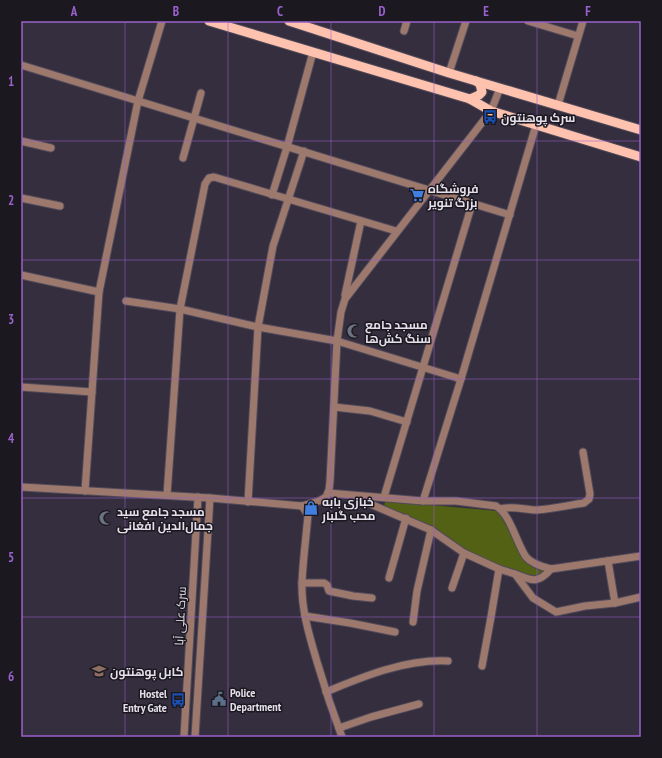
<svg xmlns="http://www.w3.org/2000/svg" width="662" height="758" viewBox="0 0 662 758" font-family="'PT Sans Narrow',Cairo,sans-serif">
<rect width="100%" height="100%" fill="#352e3f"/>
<path fill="#526113" d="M385,501l113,10 28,50 8,7 13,3 -12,8 -68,-25 -23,-19 -60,-27z"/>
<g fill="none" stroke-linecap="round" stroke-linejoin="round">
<defs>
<g id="minor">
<path d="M528,21l50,15"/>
<path d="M404,31l3,-10"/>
<path d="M21,65l489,150"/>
<path d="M449,73l17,-52"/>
<path d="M558,105l25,-84"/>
<path d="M21,141l30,7"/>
<path d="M183,158l18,-65"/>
<path d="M272,195l15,-48 26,-95"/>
<path d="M21,198l39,8"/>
<path d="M21,275l78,17"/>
<path d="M345,295l16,-74"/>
<path d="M126,301l54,8 78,18 79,14 124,38"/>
<path d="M21,387l71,5"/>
<path d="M334,407l36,4 37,11"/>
<path d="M21,487l189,11 92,8 17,-5 7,-4 3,-7 1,-9 7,-140 4,-29 4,-13 146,-188 9,-23"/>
<path d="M85,491l14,-199 39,-191 24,-80"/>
<path d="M328,493l95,8h33l40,5c14,8 21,38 30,51 6,7 17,10 25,12l90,-13"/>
<path d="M167,495l13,-186 25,-125 4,-6 5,-1 182,54"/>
<path d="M354,497l77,33 33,23 35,16 16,5 18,24 23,14 29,-6 30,-3 26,-6"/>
<path d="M384,497l88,-293"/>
<path d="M423,501l38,-122 75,-254"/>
<path d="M248,502l10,-175 15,-81 31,-95"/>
<path d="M302,506l6,9c-2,23 -5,45 -6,67 -1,28 8,56 16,83 7,24 15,48 24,72"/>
<path d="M500,509c11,-4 25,1 37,1 16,-1 32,-5 47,-7l5,-4 1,-5 -7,-42"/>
<path d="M608,561l7,42"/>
<path d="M515,574c17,7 23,10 36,-5"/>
<path d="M389,578l17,-60"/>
<path d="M302,583h22l3,2 2,6 24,5 19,2"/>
<path d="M452,588l12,-35"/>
<path d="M305,616l45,7 45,9"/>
<path d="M413,622l4,-31 14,-61"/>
<path d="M482,666l9,-49 8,-48"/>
<path d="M326,692c38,-16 80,-33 122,-31"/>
<path d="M339,728l32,-11 48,-13"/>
<path d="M184,737l14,-240"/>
<path d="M195,737l15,-239"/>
</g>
<g id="major">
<path d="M209,21l261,78 21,12 150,46"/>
<path d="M289,21l160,52 192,57"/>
<path d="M470,99l9,-4 3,-3 -2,-8 -4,-3"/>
</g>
</defs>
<use href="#minor" stroke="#514a5a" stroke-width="9"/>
<use href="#major" stroke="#514a5a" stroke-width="11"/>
<use href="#minor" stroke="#9d796d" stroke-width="7"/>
<use href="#major" stroke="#fec2af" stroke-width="9"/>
</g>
<path fill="none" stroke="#9a61cc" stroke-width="1" stroke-opacity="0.55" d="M125,21v716M228,21v716M331,21v716M434,21v716M537,21v716M21,141h620M21,260h620M21,379h620M21,498h620M21,617h620"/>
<defs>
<symbol id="bus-bare" viewBox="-9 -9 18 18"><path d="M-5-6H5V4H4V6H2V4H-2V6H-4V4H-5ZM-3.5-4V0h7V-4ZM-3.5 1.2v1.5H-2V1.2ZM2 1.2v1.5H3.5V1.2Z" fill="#1a4fb4" stroke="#1b1820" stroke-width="2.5" paint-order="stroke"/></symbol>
<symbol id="supermarket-bare" viewBox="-9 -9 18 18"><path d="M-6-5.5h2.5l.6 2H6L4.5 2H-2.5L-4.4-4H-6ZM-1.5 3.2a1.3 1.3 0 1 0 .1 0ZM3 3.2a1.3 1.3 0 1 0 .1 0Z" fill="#3f7fe0" stroke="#1b1820" stroke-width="2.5" paint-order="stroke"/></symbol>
<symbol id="mosque-bare" viewBox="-9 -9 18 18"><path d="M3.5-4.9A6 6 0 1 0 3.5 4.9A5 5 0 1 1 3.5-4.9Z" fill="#6b7280" stroke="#1b1820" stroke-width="2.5" paint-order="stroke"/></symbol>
<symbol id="shop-bare" viewBox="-9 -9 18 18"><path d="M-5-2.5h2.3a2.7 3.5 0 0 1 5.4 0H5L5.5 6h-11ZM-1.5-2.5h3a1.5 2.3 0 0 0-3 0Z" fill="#3f7fe0" stroke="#1b1820" stroke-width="2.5" paint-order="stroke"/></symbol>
<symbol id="university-bare" viewBox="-9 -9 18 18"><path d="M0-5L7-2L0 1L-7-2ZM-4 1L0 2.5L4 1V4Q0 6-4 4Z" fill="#8d6e63" stroke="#1b1820" stroke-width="2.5" paint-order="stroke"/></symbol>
<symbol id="civic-bare" viewBox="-9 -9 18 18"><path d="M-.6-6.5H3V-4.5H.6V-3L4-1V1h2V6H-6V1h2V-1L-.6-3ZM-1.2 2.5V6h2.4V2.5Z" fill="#5c6f8a" stroke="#1b1820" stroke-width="2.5" paint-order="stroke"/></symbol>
</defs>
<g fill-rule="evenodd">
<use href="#bus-bare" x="480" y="107" width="20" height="20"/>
<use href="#supermarket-bare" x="407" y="185" width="20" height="20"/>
<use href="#mosque-bare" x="344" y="321" width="20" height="20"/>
<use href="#shop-bare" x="301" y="498" width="20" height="20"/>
<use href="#mosque-bare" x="96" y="508" width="20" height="20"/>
<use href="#university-bare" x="89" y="661" width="20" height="20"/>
<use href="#civic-bare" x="209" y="689" width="20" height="20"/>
<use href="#bus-bare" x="168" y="690" width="20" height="20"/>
</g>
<g text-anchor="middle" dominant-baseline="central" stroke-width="3" stroke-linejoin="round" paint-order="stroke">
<g font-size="12" font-weight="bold" fill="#e3deea" stroke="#1b1820" text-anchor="start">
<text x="501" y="117">سرک پوهنتون</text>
<text x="428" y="188">فروشگاه<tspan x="428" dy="14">بزرگ تنویر</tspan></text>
<text x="365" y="324">مسجد جامع<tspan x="365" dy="14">سنگ کش‌ها</tspan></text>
<text x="322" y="501">خبازی بابه<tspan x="322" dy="14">محب گلبار</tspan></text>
<text x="117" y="511">مسجد جامع سید<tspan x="117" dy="14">جمال‌الدین افغانی</tspan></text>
<text x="110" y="671">کابل پوهنتون</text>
<text x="230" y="692">Police<tspan x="230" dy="14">Department</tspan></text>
<text x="167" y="693" text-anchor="end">Hostel<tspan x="167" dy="14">Entry Gate</tspan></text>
</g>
<g font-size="12" fill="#e3deea" stroke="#1b1820">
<text transform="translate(180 616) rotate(-87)">سرک علی آبا</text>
</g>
</g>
<rect width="662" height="758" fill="none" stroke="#1b1820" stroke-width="44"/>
<rect x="22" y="22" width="618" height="714" fill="none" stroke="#9a61cc" stroke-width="1.5"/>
<g font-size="13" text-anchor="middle" font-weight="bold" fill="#9a61cc">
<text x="74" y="16">A</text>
<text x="176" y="16">B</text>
<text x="280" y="16">C</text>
<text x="382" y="16">D</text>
<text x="486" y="16">E</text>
<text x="588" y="16">F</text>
<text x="11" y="86">1</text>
<text x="11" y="205">2</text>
<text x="11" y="324">3</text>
<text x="11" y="443">4</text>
<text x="11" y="562">5</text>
<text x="11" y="681">6</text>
</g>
</svg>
